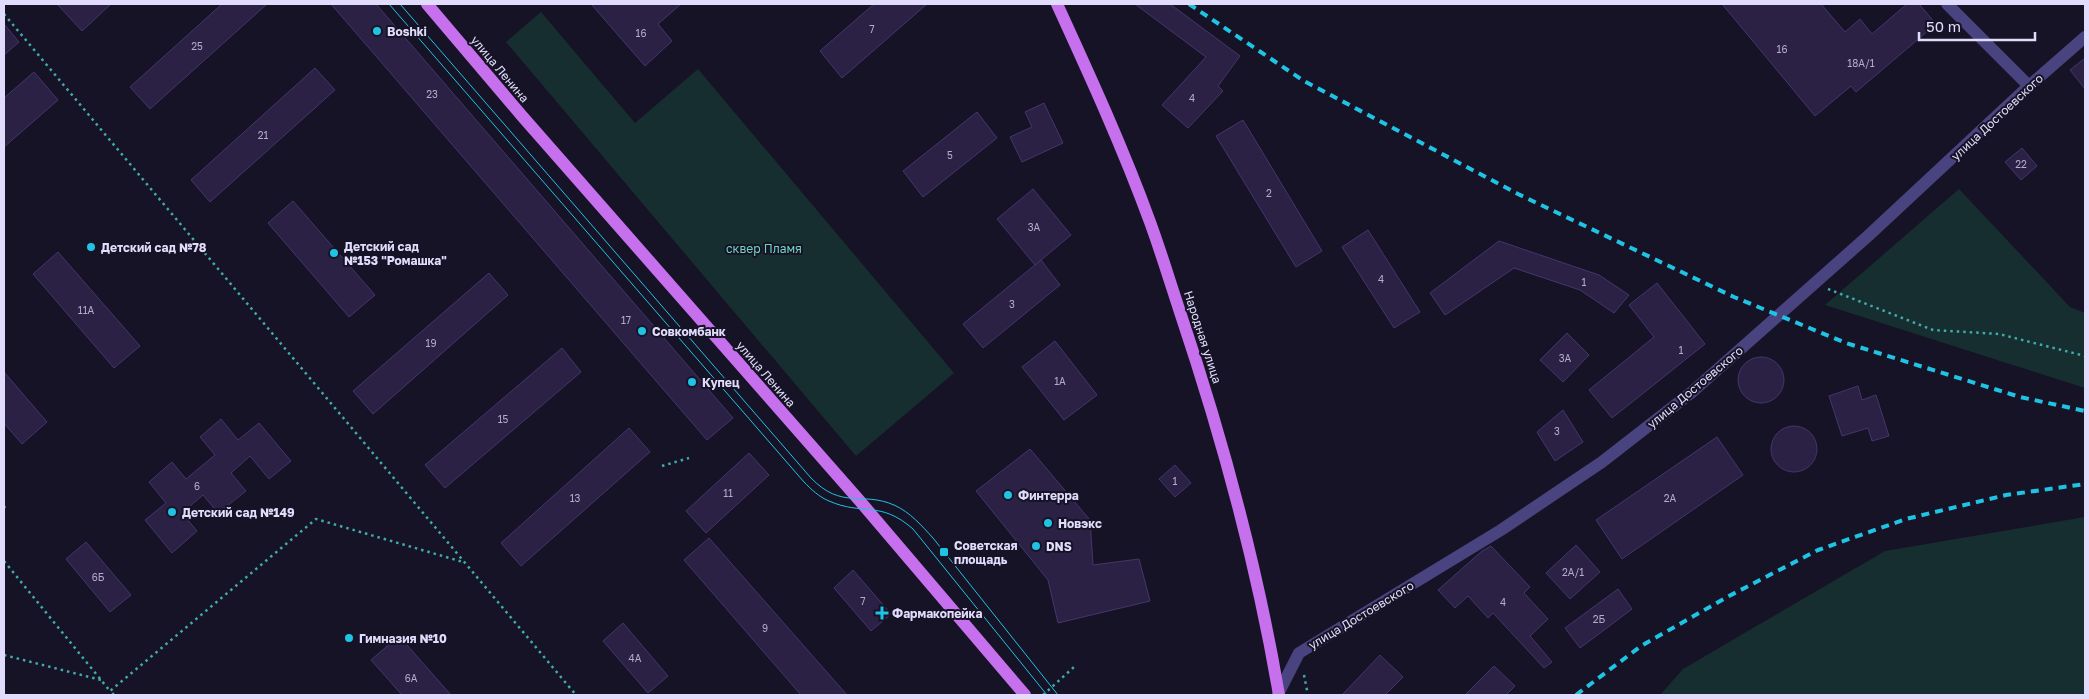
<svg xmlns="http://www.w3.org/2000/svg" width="2089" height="699" viewBox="0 0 2089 699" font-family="'Golos Text',sans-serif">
<rect width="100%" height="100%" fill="#171326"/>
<g fill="#162e2f">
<path d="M541,12l94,111 63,-54 256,304 -98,83 -350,-414z"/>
<path d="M1959,189l111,118 15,6v75l-260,-83z"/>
<path d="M2085,517v178h-425l23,-26 202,-118z"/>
</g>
<g fill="#2a2144" stroke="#44366d">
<path d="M57,4h54l-29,27z"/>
<path d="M222,4h45l-117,105 -20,-22z"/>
<path d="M331,4h45l357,414 -26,22z"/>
<path d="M591,4h90l-23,20 14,17 -27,25z"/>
<path d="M874,4h53l-85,74 -22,-27z"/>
<path d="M1135,4h35l70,52 -22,30 5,5 -35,37 -26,-23 44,-48z"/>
<path d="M1722,4h99l24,28 15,-13 12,15 35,-30h12l17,20 -80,68 -5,-6 -36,30z"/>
<path d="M4,24l15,18 -15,13z"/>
<path d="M2085,58v31l-15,-19z"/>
<path d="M315,68l20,22 -125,112 -19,-22z"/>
<path d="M34,72l24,28 -54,47v-49z"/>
<path d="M1044,103l19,40 -41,19 -12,-25 22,-10 -7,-15z"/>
<path d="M977,112l20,26 -74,59 -20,-26z"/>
<path d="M1243,120l79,131 -26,16 -80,-131z"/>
<path d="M2022,148l15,18 -16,14 -16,-18z"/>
<path d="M1033,189l38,46 -36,30 -38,-46z"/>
<path d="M293,201l82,94 -26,22 -81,-94z"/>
<path d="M1368,230l52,82 -26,16 -52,-81z"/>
<path d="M1499,241l100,34 30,20 -15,18 -34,-23 -66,-22 -69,47 -15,-22z"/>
<path d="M58,252l82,94 -26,22 -81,-94z"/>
<path d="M1041,260l19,25 -77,63 -20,-24z"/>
<path d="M489,273l19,22 -135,119 -20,-23z"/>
<path d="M1657,283l48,61 -93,74 -23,-28 65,-53 -25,-32z"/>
<path d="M1567,333l22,22 -26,27 -23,-22z"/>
<path d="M1055,341l42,54 -33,25 -42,-53z"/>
<path d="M562,348l19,24 -136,116 -20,-23z"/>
<circle cx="1761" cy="380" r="23"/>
<path d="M4,372l43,50 -25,22 -18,-21z"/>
<path d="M1858,386l4,14 14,-5 13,41 -17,5 -4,-13 -26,8 -13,-40z"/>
<path d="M1563,410l20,32 -28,19 -18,-29z"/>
<path d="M221,419l17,21 21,-17 32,38 -22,18 -19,-23 -19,17 15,18 -28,22 -15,-18 -21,18 15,18 -25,22 -27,-33 21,-17 -17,-21 23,-20 14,17 29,-24 -15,-18z"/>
<circle cx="1794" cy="449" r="23"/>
<path d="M629,428l21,24 -129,114 -20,-23z"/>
<path d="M1717,437l26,38 -121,84 -26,-39z"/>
<path d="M1030,449l60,71 3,45 46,-6 11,42 -92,22 -10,-43 -72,-89z"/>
<path d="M749,453l20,22 -63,58 -20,-22z"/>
<path d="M1175,465l16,18 -16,14 -16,-18z"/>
<path d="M709,538l138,157h-46l-117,-135z"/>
<path d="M86,542l45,53 -21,17 -44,-53z"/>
<path d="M1576,545l24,27 -30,27 -24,-26z"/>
<path d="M1491,546l39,41 -6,6 24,26 -18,17 22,26 -8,6 -51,-55 -5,5 -20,-22 -13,12 -17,-18 44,-39z"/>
<path d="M853,570l38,44 -20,17 -37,-43z"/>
<path d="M1618,589l14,20 -52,39 -15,-20z"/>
<path d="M623,623l45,53 -20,17 -45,-52z"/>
<path d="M399,636l52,59h-49l-31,-35z"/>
<path d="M1380,655l23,22 -18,18h-43z"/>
<path d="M1494,666l21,20 -9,9h-41z"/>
</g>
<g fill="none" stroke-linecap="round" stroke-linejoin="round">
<g stroke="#3fabab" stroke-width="2.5" stroke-dasharray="2.5 4" stroke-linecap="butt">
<path d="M4,14l572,681"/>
<path d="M1828,289l105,41 66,4 86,22"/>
<path d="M662,466l27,-8"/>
<path d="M4,508l1,-2"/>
<path d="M4,561l106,130"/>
<path d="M4,655l97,25"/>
<path d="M1304,675l4,20"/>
<path d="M114,695l-4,-4 206,-172 147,43"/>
<path d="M1043,695l31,-28"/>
</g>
<g stroke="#49437f" stroke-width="12">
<path d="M1947,4l82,82"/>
<path d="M1278,694l21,-41 202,-123 101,-68 90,-70 176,-156 161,-150 56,-49"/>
</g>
<g stroke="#c670ed" stroke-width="12">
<path d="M427,4l95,112 337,384 166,195"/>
<path d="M1057,4c33,72 66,144 93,218 11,30 20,60 30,90 42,125 77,253 99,383"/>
</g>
<g stroke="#1fc3e3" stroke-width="1">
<path d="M389,4l415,478c7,7 15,15 25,19 34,15 51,-1 84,28l134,166"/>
<path d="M400,4l411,474c31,32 51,13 83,27 16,7 28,21 39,33l125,157"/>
</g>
<g stroke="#1fc3e3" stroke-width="4" stroke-dasharray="8 6" stroke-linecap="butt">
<path d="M1189,4l115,77 214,113 216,103 112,46 174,54 65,14"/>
<path d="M1576,695l65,-49 88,-50 89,-46 88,-31 100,-24 79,-11"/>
</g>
</g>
<g fill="#1fc3e3" stroke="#171326" stroke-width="2">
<circle cx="377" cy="31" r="5"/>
<circle cx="91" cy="247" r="5"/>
<circle cx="334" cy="253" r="5"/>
<circle cx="642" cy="331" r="5"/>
<circle cx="692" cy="382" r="5"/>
<circle cx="1008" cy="495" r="5"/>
<circle cx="172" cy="512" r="5"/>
<circle cx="1048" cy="523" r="5"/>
<circle cx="1036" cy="546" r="5"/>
<rect x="939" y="547" width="10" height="10" rx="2.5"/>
<path d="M879.5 605.5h5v5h5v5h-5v5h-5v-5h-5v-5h5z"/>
<circle cx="349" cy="638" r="5"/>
</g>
<g text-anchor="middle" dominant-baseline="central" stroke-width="4" stroke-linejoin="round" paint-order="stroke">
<g font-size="10" fill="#b3adcd">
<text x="872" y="29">7</text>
<text x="641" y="33">16</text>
<text x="197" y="46">25</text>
<text x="1782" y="49">16</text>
<text x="1861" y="63">18А/1</text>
<text x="432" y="94">23</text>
<text x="1192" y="98">4</text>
<text x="263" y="135">21</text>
<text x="950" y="155">5</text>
<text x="2021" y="164">22</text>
<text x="1269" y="193">2</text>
<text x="1034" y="227">3А</text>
<text x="1381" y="279">4</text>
<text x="1584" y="282">1</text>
<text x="1012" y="304">3</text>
<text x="86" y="310">11А</text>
<text x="626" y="320">17</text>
<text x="431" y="343">19</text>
<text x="1681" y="350">1</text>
<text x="1565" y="358">3А</text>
<text x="1060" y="381">1А</text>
<text x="503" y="419">15</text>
<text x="1557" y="431">3</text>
<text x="1175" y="481">1</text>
<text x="197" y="486">6</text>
<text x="728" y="493">11</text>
<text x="575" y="498">13</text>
<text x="1670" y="498">2А</text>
<text x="1573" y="572">2А/1</text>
<text x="98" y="577">6Б</text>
<text x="863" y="601">7</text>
<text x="1503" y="602">4</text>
<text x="1599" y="619">2Б</text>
<text x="765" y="628">9</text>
<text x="635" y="658">4А</text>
<text x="411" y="678">6А</text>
</g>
<g font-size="12" font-weight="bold" fill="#e1dcfb" stroke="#171326" text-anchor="start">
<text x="387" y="31">Boshki</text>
<text x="344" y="246">Детский сад<tspan x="344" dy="14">№153 "Ромашка"</tspan></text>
<text x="101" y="247">Детский сад №78</text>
<text x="652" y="331">Совкомбанк</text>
<text x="702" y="382">Купец</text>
<text x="1018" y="495">Финтерра</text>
<text x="182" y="512">Детский сад №149</text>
<text x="1058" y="523">Новэкс</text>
<text x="954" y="545">Советская<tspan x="954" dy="14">площадь</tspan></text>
<text x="1046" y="546">DNS</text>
<text x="892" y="613">Фармакопейка</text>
<text x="359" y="638">Гимназия №10</text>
</g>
<g font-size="12" fill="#e1dcfb" stroke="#171326">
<text transform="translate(500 69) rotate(50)">улица Ленина</text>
<text transform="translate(1997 117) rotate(-43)">улица Достоевского</text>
<text transform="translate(1203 337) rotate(72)">Народная улица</text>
<text transform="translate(766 374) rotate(49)">улица Ленина</text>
<text transform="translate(1695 387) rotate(-40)">улица Достоевского</text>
<text transform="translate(1361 615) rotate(-31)">улица Достоевского</text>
</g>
<g font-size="12" fill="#70d3c0" stroke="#171326">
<text x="764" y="248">сквер Пламя</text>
</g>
</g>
<rect width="2089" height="699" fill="none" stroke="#e1dcfb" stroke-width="10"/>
<path d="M1919 32v8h116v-8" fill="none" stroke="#e1dcfb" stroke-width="2.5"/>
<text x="1926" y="32" font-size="15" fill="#e1dcfb" stroke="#171326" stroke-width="4" paint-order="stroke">50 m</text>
</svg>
